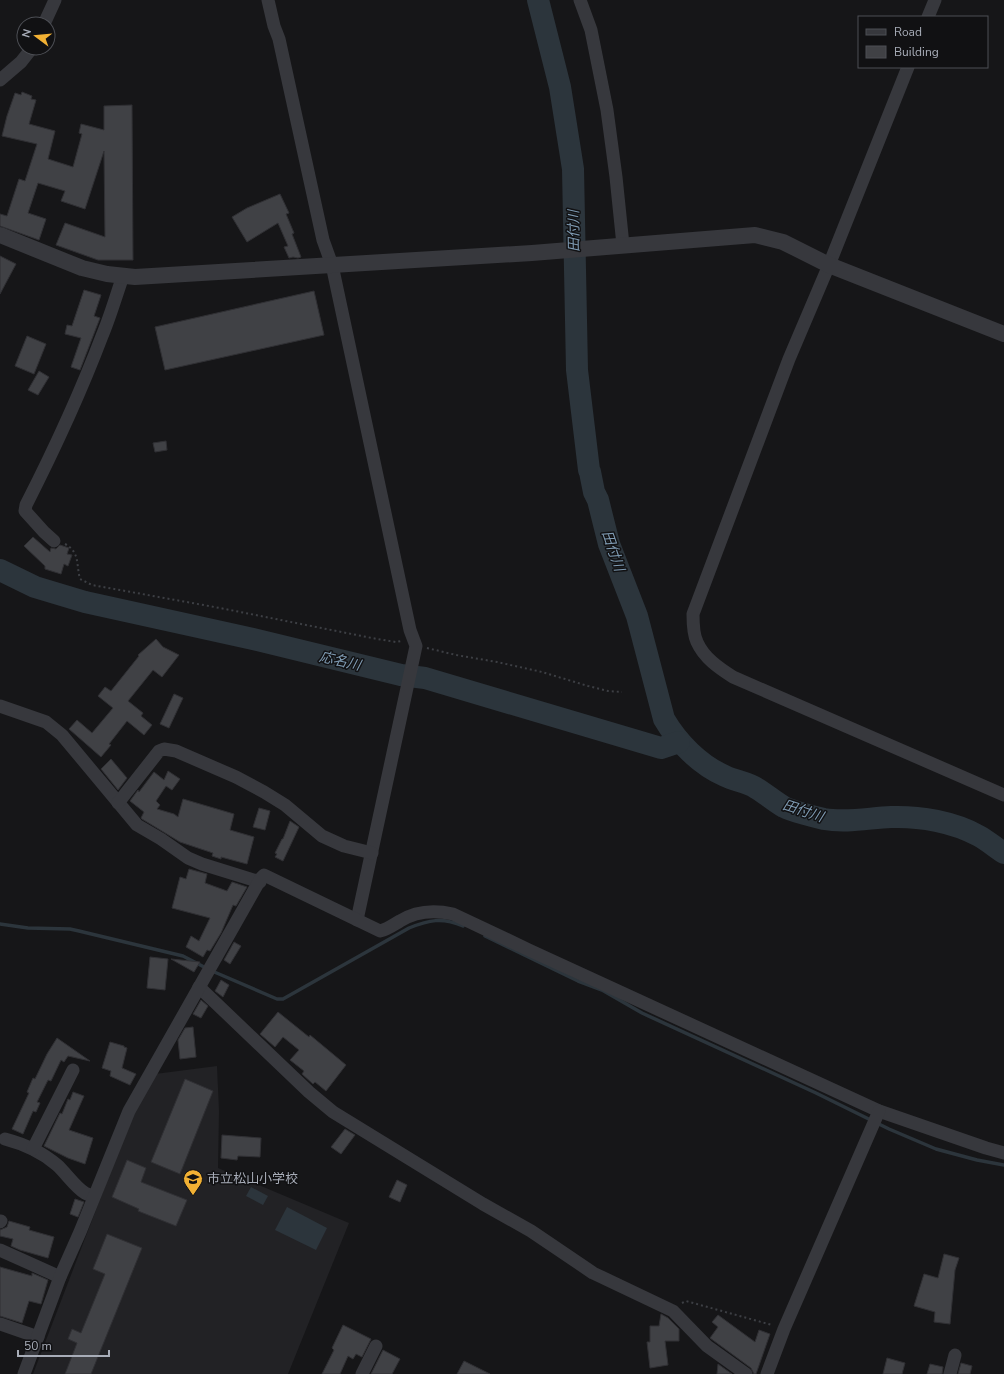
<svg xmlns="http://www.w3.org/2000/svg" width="1004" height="1374" viewBox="0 0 1004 1374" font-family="'Nunito Sans','Noto Sans JP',sans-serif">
<rect width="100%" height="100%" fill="#161618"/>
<path fill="#222225" d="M217,1066l2,45 -1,57 131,55 -61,151h-255l104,-271 18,-29z"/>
<g fill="#2c353c">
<path d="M251,1187l17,9 -5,9 -17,-9z"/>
<path d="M287,1207l40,21 -11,22 -41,-20z"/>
</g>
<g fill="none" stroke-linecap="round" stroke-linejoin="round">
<g stroke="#2c353c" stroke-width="3.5">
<path d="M0,924l28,4 42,1 9,2 104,25 23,12"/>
<path d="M485,936l93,45 24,9 40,23 174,80 73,36 47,20 41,11 27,5"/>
<path d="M212,971l65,28h6l126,-71c20,-8 33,-11 54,-2"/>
</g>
<g stroke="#2c353c" stroke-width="22">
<path d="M538,0l22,87 13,82 4,201 12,100 1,2 4,20 4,8 11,44 28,72 27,103c14,24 36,46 61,57 10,5 22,6 31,12 10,6 18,13 28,19 8,4 31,10 40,12 22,4 45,-1 67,-2 29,-1 63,5 88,19 9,5 17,12 25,17"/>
<path d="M0,570l35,17 50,15 168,37 148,36 24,3 236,70 18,-6"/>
</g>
</g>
<g fill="#404145" stroke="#303034">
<path d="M22,92l10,4 -1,3 5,1 -7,24 26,7 -7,28 25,8 9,-33 -3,-1 2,-9 23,6v-24l28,-1 1,155h-35l-42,-15 9,-22 40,14 -1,-86 -19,58 -24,-8 4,-10 -27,-8 -10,30 18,6 -7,21 -39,-14v-12l7,2 12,-37 6,2 12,-37 -35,-8 5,-20 8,-23 6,2z"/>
<path d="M280,194l9,19 -3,1 8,19 -2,1 9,23 -3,1 -5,-1 -4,1 -5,-11 4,-1 -10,-23 -31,19 -15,-25 15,-9z"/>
<path d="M0,256l16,8 -16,30z"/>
<path d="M84,290l17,5 -7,21 6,2 -20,52 -9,-3 10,-29 -16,-4 2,-9 5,1z"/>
<path d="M314,291l10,44 -159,35 -10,-43z"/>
<path d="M27,336l19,8 -12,30 -19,-8z"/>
<path d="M39,371l10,6 -11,18 -10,-5z"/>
<path d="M166,441l1,9 -12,2 -2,-9z"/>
<path d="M33,537l17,15 1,-4 5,1 4,-4 9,3 -2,6 5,1 -4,11 -4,-2 -3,10 -16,-5v-3l-21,-20z"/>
<path d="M156,639l7,8 16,8 -17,22 -9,-7 -25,31 15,12 -2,3 11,9 -8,10 -17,-14 -18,23 2,1 -10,12 -32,-28 8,-9 15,13 21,-25 -15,-12 7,-9 6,4 28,-35 -1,-1z"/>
<path d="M174,694l9,4 -14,30 -9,-4z"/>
<path d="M111,759l16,19 -9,12 -17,-21z"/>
<path d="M168,771l12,8 -8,11 -6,-4 -10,15 4,4 -3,4 17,5 4,3 5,-18 51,15 -4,16 24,7 -7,27 -26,-7v2l-9,-3 1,-3 -33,-11 -38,-23 -1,-1 3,-6 -14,-11 8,-11 1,2 15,-20 10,8z"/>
<path d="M259,808l11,3 -5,19 -12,-3z"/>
<path d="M290,821l9,6 -16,34 -8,-4 2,-3 -2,-1 7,-14h1z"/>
<path d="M189,869l18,5 -2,9 22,8 5,-9 15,5 -11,19 -3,-1 -12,28 -11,18 -3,-1 -4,7 -17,-10 5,-11 8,5 11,-23 -38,-10 8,-31 6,2z"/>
<path d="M234,942l7,4 -11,18 -6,-4z"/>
<path d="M150,957l18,2 -3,31 -18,-2z"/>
<path d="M171,959l29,3 -6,10z"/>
<path d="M221,980l8,5 -6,12 -8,-6z"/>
<path d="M201,1000l7,6 -7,12 -8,-4z"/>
<path d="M278,1012l31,25 1,-2 36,30 -20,26 -11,-9 -2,2 -11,-10 2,-3 -14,-11 9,-10 -16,-13 -8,10 -15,-13z"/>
<path d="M193,1027l3,30 -16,2 -2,-19 7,-12z"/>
<path d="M57,1038l33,23 -22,-5 -4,6 -3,-2 -10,21 -3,-1 -11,22 3,1 -4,9 -3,-1 -10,23 -11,-5 17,-36 -2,-1 6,-14 2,1 12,-25z"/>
<path d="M110,1042l14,4v1l3,1 -5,20 14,6 -6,11 -20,-9 1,-5 -9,-3z"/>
<path d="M185,1079l28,12 -33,83 -29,-12z"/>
<path d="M73,1092l11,4 -15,34 24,8 -8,26 -17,-6 -24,-12 16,-33 2,1 6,-15 2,1z"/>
<path d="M345,1129l10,6 -14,19 -10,-7z"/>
<path d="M222,1135l39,3 -1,19 -22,-1 -1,4 -16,-2z"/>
<path d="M127,1160l19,8 -5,14 46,18 -11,26 -38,-15 1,-2 -27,-12z"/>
<path d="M397,1180l10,5 -7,17 -11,-5z"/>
<path d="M75,1199l9,3 -6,15 -8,-3z"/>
<path d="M9,1221l21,6 -1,3 25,7 -6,21 -28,-8 -9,-4 2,-7 -13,-3v-6l7,-3z"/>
<path d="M107,1234l35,14 -51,126h-26l12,-31 -9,-4 4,-10 9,4 24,-59 -12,-5z"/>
<path d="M944,1254l15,4 -4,12 -5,54 -16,-2 1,-10 -21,-6 10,-32 14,4z"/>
<path d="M0,1267l32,9v-3l16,7 -7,24 -12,-3 -7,22 -22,-7z"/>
<path d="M661,1314l7,4 11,11v12h-14l3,24 -18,3 -3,-26h3v-16h9z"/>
<path d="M718,1315l37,27 4,-12 11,4 -14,40h-2l-3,-6 -41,-30 8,-11 -6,-5z"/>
<path d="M343,1325l28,14 -9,18 -6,-3 -3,5 -5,-3 -8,18h-18l12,-24 -2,-2z"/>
<path d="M383,1350l17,9 -8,15h-21z"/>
<path d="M887,1358l18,5 -3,11h-19z"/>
<path d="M464,1361l26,13h-33z"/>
<path d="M961,1363l11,3 -2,8h-12z"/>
<path d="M718,1364l14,10h-15z"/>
<path d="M930,1364l13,3 -1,7h-15z"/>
</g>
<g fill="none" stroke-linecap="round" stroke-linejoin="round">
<g stroke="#3d3f44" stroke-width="2" stroke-dasharray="2 3" stroke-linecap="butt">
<path d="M65,544c15,8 11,20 15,35l12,6 128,23 157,31 19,3 5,-1"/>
<path d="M427,648l29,7 41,7 45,10 46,14 20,5 14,1"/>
<path d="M682,1303l4,-2 86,24"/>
</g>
<g stroke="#37383d" stroke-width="13">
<path d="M268,0l6,26 5,13 44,201 9,25 78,365 6,16 -59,274"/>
<path d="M580,0l11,30 16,80 9,67 7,68"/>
<path d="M928,17l7,-17"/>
<path d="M44,24l11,-24"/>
<path d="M908,67l-79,198 -40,94 -96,255c0,9 0,20 4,28 7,16 22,26 36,35l271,118"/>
<path d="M0,80l21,-18 11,-14"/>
<path d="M54,541l-10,-9 -19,-21 1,-6c28,-55 54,-111 76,-169 8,-19 14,-40 21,-60"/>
<path d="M0,706l46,16 16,13 75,90 24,14 27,19 14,6 58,18"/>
<path d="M118,803l41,-52 5,-2 12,2 60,26 28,15 21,13 37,31 22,10 28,7"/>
<path d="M199,987l110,105 24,20 150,92 48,27 62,42 80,38 34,35 39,28"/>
<path d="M5,1139c19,5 37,13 52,26 8,7 19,23 28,28 3,2 7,2 9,3"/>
<path d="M33,1149l40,-79"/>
<path d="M0,1222l1,-1"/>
<path d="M0,1250l60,27"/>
<path d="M0,1324l38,13"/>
<path d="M24,1374l36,-97 20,-45 49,-121 132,-233 3,-3 116,56c8,-2 13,-6 20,-10 16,-10 35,-11 53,-7l76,36 350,161 107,37 18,5"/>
<path d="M362,1374l14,-28"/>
<path d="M767,1374l17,-45 95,-218"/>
<path d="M950,1374l5,-19"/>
</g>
<path stroke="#37383d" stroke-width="16" d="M0,235l82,33 25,6 28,3 397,-24 223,-18 28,7 46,23 175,69"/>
</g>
<defs>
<symbol id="school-pin" viewBox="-11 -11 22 30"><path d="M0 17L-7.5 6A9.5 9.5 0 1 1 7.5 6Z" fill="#f2b134" stroke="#111113"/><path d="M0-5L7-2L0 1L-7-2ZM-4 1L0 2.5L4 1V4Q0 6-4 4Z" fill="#111"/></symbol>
</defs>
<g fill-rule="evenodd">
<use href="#school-pin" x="182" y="1168" width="22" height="30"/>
</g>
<g text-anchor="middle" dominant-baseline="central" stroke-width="3" stroke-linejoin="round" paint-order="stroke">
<g font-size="13" fill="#a8adb8" stroke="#111113" text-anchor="start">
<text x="207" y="1179">市立松山小学校</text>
</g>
<g font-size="14" font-style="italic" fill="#7f9bb3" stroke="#111113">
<text transform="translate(574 231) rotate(-91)">田付川</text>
<text transform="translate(613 551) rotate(71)">田付川</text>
<text transform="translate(340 661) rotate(13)">応名川</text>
<text transform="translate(803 811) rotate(18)">田付川</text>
</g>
</g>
<rect x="858" y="16" width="130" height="52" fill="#111113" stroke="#4d4f55"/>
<rect x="866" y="29" width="20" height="6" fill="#37383d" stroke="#4d4f55"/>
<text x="894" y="36" font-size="12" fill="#a8adb8">Road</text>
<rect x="866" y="46" width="20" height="12" fill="#404145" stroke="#4d4f55"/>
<text x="894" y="56" font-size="12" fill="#a8adb8">Building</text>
<g transform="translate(36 36) rotate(286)"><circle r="19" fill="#111113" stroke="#4d4f55"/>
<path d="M0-3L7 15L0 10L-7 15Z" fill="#f2b134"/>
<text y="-6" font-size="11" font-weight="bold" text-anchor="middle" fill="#a8adb8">N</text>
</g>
<path d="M18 1350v6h91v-6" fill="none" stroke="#a8adb8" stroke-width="2"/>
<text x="24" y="1350" font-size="12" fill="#a8adb8" stroke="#111113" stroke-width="3" paint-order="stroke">50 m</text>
</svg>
